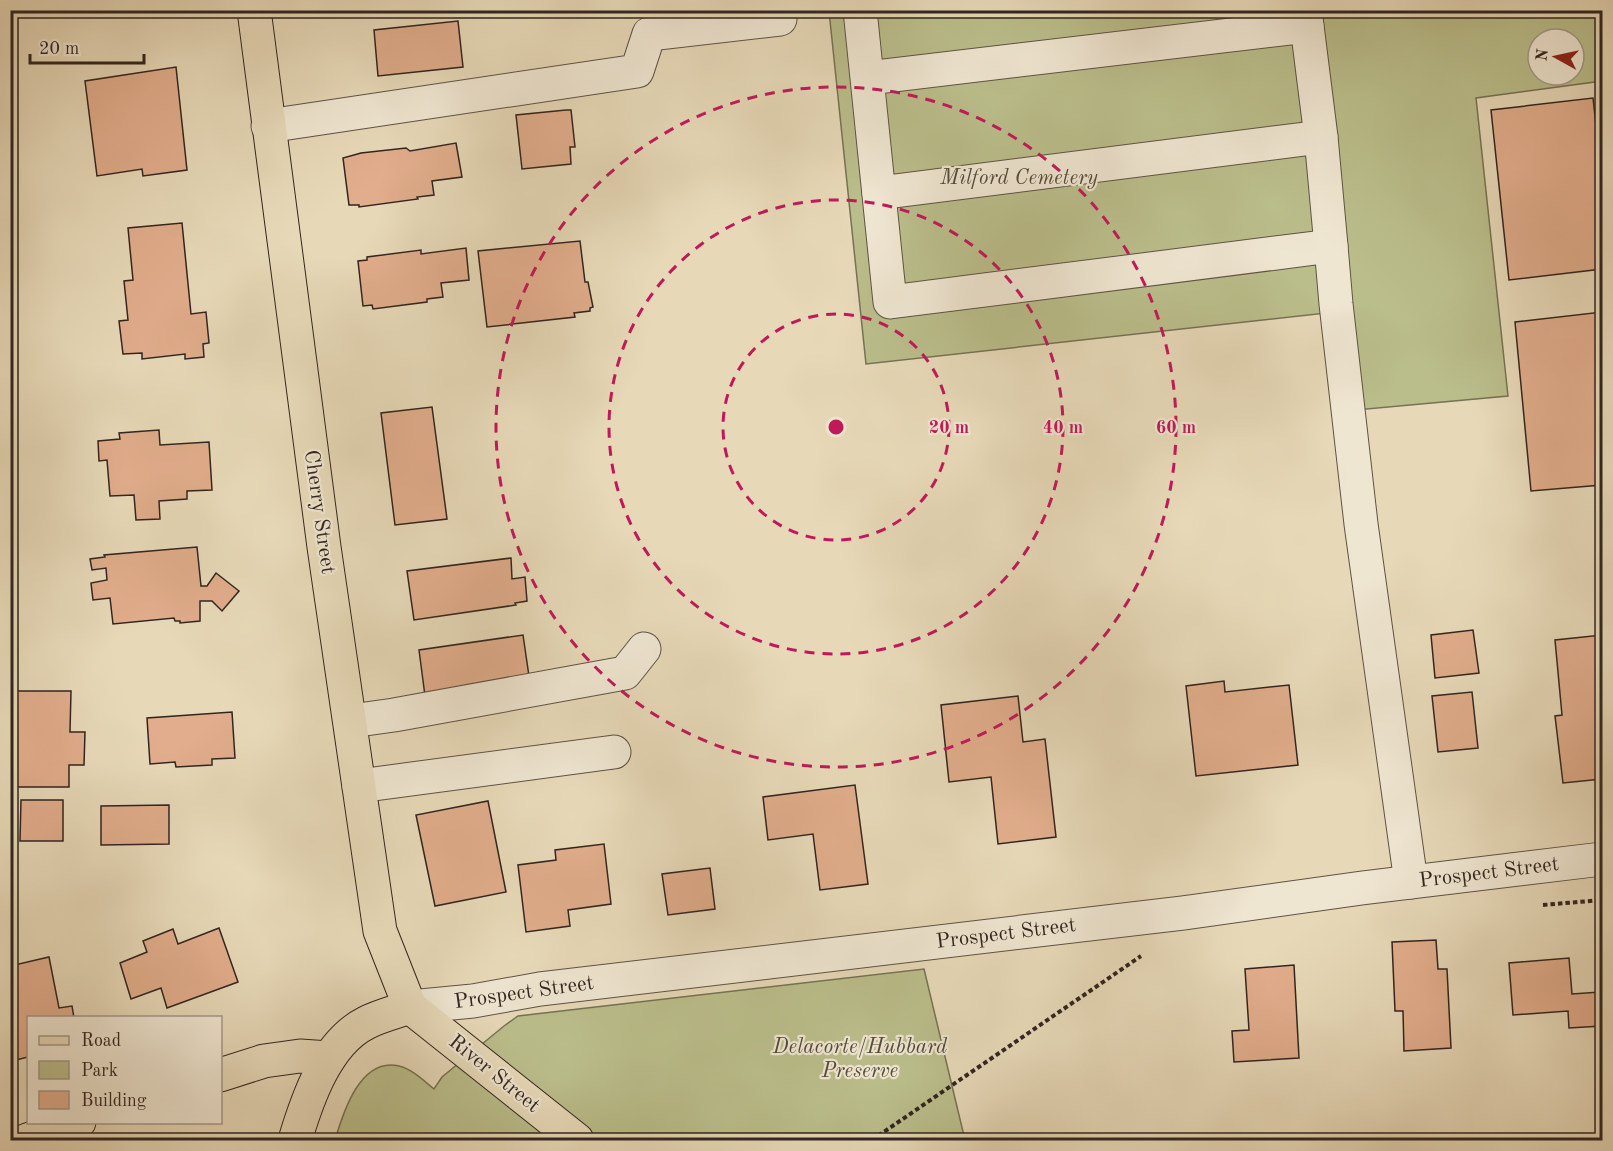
<svg xmlns="http://www.w3.org/2000/svg" width="1613" height="1151" viewBox="0 0 1613 1151" font-family="'Old Standard TT',serif">
<rect width="100%" height="100%" fill="#e7d9b8"/>
<filter id="stains"><feTurbulence type="fractalNoise" baseFrequency=".00333" numOctaves="4"/><feColorMatrix values="0 0 0 0 .2 0 0 0 0 .09 0 0 0 0 .02 0 0 0 .5 -.17"/></filter>
<radialGradient id="worn" r=".72"><stop offset=".6" stop-color="#630" stop-opacity="0"/><stop offset="1" stop-color="#630" stop-opacity=".3"/></radialGradient>
<g fill="#babe8b" stroke="#767256" stroke-width="1.5" fill-rule="evenodd">
<path d="M829,11h773v70l-126,17 32,298 -174,16 -8,-99 -460,51zM1538,39h36v36h-36z"/>
<path d="M924,969l41,171h-630c8,-27 25,-83 64,-74 13,3 25,15 35,23l8,-12 62,-51 14,-10z"/>
</g>
<g fill="#e1ad8c" stroke="#312520" stroke-width="1.5">
<path d="M458,21l5,46 -85,9 -4,-46z"/>
<path d="M176,67l11,103 -44,6 -1,-7 -45,7 -12,-95z"/>
<path d="M1593,98l9,82v89l-93,11 -18,-170z"/>
<path d="M566,110h5l4,37h-5l1,17 -49,5 -6,-54z"/>
<path d="M456,143l6,34 -30,4 2,14 -17,2 1,2 -59,8v-2h-10l-6,-47 18,-5 45,-5 4,3z"/>
<path d="M182,223l9,91 15,-2 3,31 -6,1 1,13 -19,2v-5l-43,5v-6l-19,1 -4,-33 9,-1 -4,-39 9,-1 -5,-52z"/>
<path d="M580,241l5,41h3l5,25 -3,1v3l-16,2 1,4 -88,10 -9,-76z"/>
<path d="M466,248l3,32 -28,3 2,14 -16,2v3l-54,7 -1,-4 -9,1 -5,-45 9,-1v-3l54,-7v4z"/>
<path d="M1602,312v173l-71,6 -16,-169z"/>
<path d="M432,407l15,112 -52,6 -14,-112z"/>
<path d="M159,430l1,15 49,-3 3,48 -25,1v8l-28,2 1,18 -24,1 -2,-25 -24,1 -3,-36 -8,1 -1,-20 22,-2 -1,-6z"/>
<path d="M197,547l4,39h6l9,-13 23,18 -17,20 -10,-10h-12v20l-20,2v-2h-5l-1,-3 -61,6 -3,-26 -17,2 -2,-17 16,-3 -1,-12 -14,2 -2,-11 15,-2 -1,-2z"/>
<path d="M511,558l1,21 13,-2 2,24 -12,2 1,2 -102,15 -7,-49z"/>
<path d="M1473,630l6,43 -44,5 -4,-43z"/>
<path d="M523,635l7,48 -105,13 -6,-46z"/>
<path d="M1602,635v144l-39,4 -8,-67 7,-1 -7,-75z"/>
<path d="M1224,681l1,11 64,-7 9,80 -102,11 -10,-90z"/>
<path d="M10,691h61l-1,41h15l-1,33h-15v22h-59z"/>
<path d="M1472,692l6,56 -40,4 -6,-56z"/>
<path d="M1018,696l5,46 22,-3 11,98 -58,7 -7,-67 -42,5 -8,-77z"/>
<path d="M232,712l3,46 -23,1v6l-36,2 -1,-5 -25,2 -3,-46z"/>
<path d="M855,785l13,99 -48,6 -7,-56 -45,6 -5,-43z"/>
<path d="M21,800h42v41h-43z"/>
<path d="M488,801l18,91 -71,14 -19,-91z"/>
<path d="M169,805v39l-68,1v-39z"/>
<path d="M604,844l7,60 -43,6 2,16 -44,6 -8,-67 38,-5 -1,-10z"/>
<path d="M710,868l5,41 -47,6 -6,-41z"/>
<path d="M219,928l19,54 -71,26 -6,-20 -30,11 -11,-36 27,-11 -4,-11 30,-12 5,15z"/>
<path d="M1436,940l2,29h9l4,79 -47,3 -1,-40h-8l-3,-69z"/>
<path d="M49,957l10,51 13,-2 2,12h-46v39l-12,3 -4,-16 -2,1v-79z"/>
<path d="M1569,958l3,36 28,-2 2,34 -33,2 -1,-17 -55,4 -4,-52z"/>
<path d="M1294,965l5,93 -65,4 -2,-31 17,-1 -4,-61z"/>
</g>
<g fill="none" stroke-linecap="round" stroke-linejoin="round">
<defs>
<g id="minor">
<path d="M860,10l30,292 441,-56 -10,-109 -16,-127"/>
<path d="M868,78l439,-52"/>
<path d="M268,126l369,-55 12,-37 131,-15"/>
<path d="M879,193l442,-56"/>
<path d="M1331,246l5,58 25,220 50,358"/>
<path d="M351,721l43,-6 231,-42 19,-24"/>
<path d="M359,786l255,-34"/>
<path d="M410,1007l63,-6 67,-12 643,-76 179,-25 240,-29"/>
</g>
<g id="major">
<path d="M254,10l70,537 56,384 30,76 167,133"/>
<path d="M220,1075l44,-14 36,-5 29,2"/>
<path d="M27,1140l52,-18"/>
<path d="M295,1140c12,-40 31,-97 71,-117 13,-7 30,-11 44,-16"/>
</g>
</defs>
<use href="#minor" stroke="#5e5246" stroke-width="35"/>
<use href="#major" stroke="#312520" stroke-width="35"/>
<g stroke="#312520" stroke-width="4" stroke-dasharray="4.5 3" stroke-linecap="butt">
<path d="M1543,905l59,-5"/>
<path d="M872,1140l269,-184"/>
</g>
<use href="#minor" stroke="#efe6d1" stroke-width="33"/>
<use href="#major" stroke="#e7d9b8" stroke-width="33"/>
</g>
<g fill="none" stroke="#c2185b" stroke-width="3" stroke-dasharray="10 8">
<circle cx="836" cy="427" r="113"/>
<circle cx="836" cy="427" r="227"/>
<circle cx="836" cy="427" r="340"/>
</g>
<g text-anchor="middle" dominant-baseline="central" stroke-width="4.5" stroke-linejoin="round" paint-order="stroke">
<g font-size="21" font-style="italic" fill="#534b3b" stroke="#efe6d1">
<text x="1019" y="178">Milford Cemetery</text>
<text x="860" y="1047">Delacorte/Hubbard<tspan x="860" dy="24">Preserve</tspan></text>
</g>
<g font-size="21" fill="#312520" stroke="#efe6d1">
<text transform="translate(319 512) rotate(82)">Cherry Street</text>
<text transform="translate(1489 873) rotate(-7)">Prospect Street</text>
<text transform="translate(1006 934) rotate(-7)">Prospect Street</text>
<text transform="translate(524 993) rotate(-8)">Prospect Street</text>
<text transform="translate(494 1074) rotate(39)">River Street</text>
</g>
</g>
<circle cx="836" cy="427" r="9" fill="#c2185b" stroke="#efe6d1" stroke-width="3"/>
<g font-size="18" text-anchor="middle" font-weight="bold" fill="#c2185b" stroke="#efe6d1" stroke-width="4.5" stroke-linejoin="round" paint-order="stroke">
<text x="949" y="433">20 m</text>
<text x="1063" y="433">40 m</text>
<text x="1176" y="433">60 m</text>
</g>
<rect width="1613" height="1151" fill="none" stroke="#e7d9b8" stroke-width="36"/>
<rect x="12" y="12" width="1589" height="1127" fill="none" stroke="#312520" stroke-width="3"/>
<rect x="18" y="18" width="1577" height="1115" fill="none" stroke="#312520" stroke-width="1.5"/>
<rect x="27" y="1016" width="195" height="108" fill="#efe6d1" stroke="#a3998a" stroke-width="1.5"/>
<rect x="39" y="1036" width="30" height="9" fill="#e7d9b8" stroke="#a3998a" stroke-width="1.5"/>
<text x="81" y="1046" font-size="18" fill="#312520">Road</text>
<rect x="39" y="1061" width="30" height="18" fill="#babe8b" stroke="#a3998a" stroke-width="1.5"/>
<text x="81" y="1076" font-size="18" fill="#312520">Park</text>
<rect x="39" y="1091" width="30" height="18" fill="#e1ad8c" stroke="#a3998a" stroke-width="1.5"/>
<text x="81" y="1106" font-size="18" fill="#312520">Building</text>
<g transform="translate(1556 57) rotate(278)"><circle r="28" fill="#efe6d1" stroke="#a3998a" stroke-width="1.5"/>
<path d="M0-4.5L10 22L0 15L-10 22Z" fill="#8f2418"/>
<text y="-9" font-size="16" font-weight="bold" text-anchor="middle" fill="#312520">N</text>
</g>
<path d="M30 54v9h114v-9" fill="none" stroke="#312520" stroke-width="3"/>
<text x="39" y="54" font-size="18" fill="#312520" stroke="#efe6d1" stroke-width="4.5" paint-order="stroke">20 m</text>
<rect width="100%" height="100%" filter="url(#stains)"/>
<rect width="100%" height="100%" fill="url(#worn)"/>
</svg>
